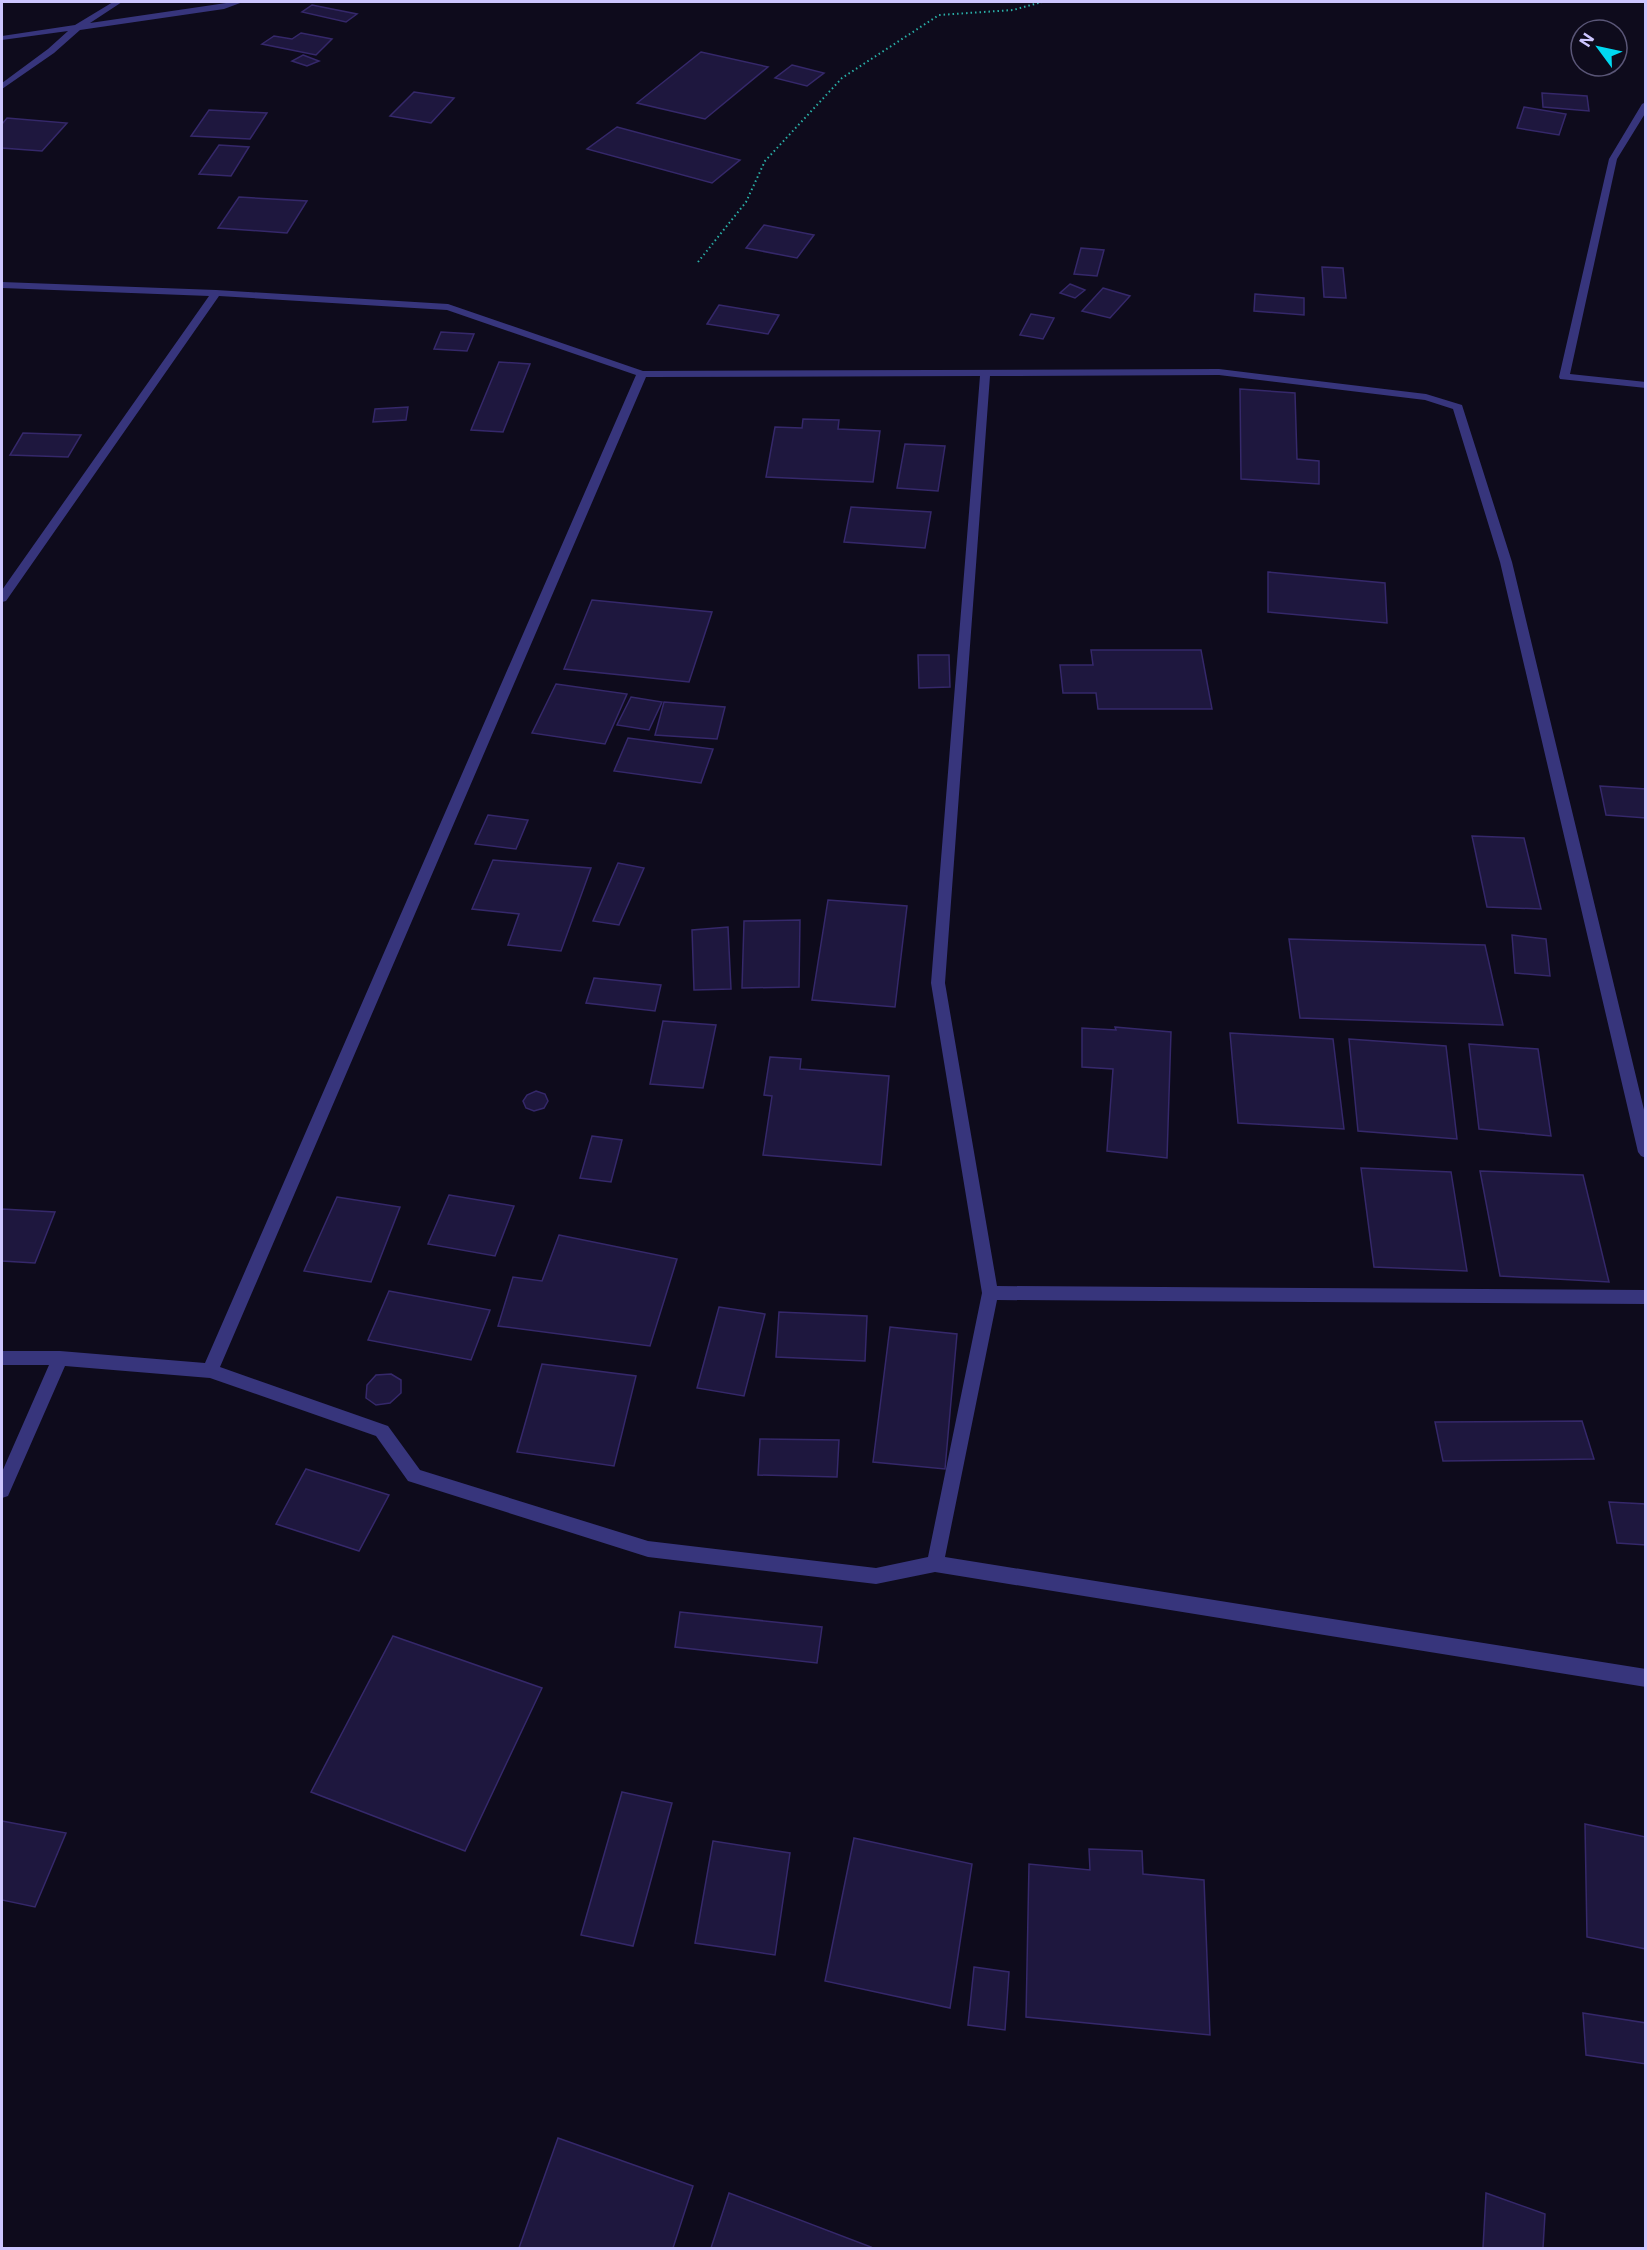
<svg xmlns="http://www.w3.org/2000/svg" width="1647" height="2250" viewBox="0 0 1647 2250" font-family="Inter,sans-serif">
<rect width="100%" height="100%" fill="#0e0b1c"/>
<g fill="#1e173e" stroke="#35286a" stroke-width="1.5">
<path d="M312,5l45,9 -11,8 -44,-10z"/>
<path d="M301,33l31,6 -16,16 -54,-11 12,-8 18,3z"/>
<path d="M701,52l67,15 -63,52 -68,-16z"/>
<path d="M303,55l16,6 -12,5 -15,-5z"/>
<path d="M792,65l32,8 -17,13 -32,-8z"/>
<path d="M414,92l40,6 -23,25 -41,-7z"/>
<path d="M1542,93l45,3 2,15 -46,-4z"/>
<path d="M1524,107l42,7 -7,21 -42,-7z"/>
<path d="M209,110l58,3 -17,26 -59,-3z"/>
<path d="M7,118l60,5 -25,28 -40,-3v-24z"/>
<path d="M617,127l123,33 -28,23 -125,-34z"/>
<path d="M219,145l30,2 -18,29 -32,-2z"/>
<path d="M239,197l68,4 -20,32 -69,-5z"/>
<path d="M764,225l50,10 -17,23 -51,-10z"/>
<path d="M1081,248l23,2 -7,26 -23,-2z"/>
<path d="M1322,267l21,1 3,30 -22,-1z"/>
<path d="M1070,284l15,6 -10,8 -15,-5z"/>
<path d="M1103,288l27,8 -20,22 -28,-7z"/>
<path d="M1255,294l49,4v17l-50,-4z"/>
<path d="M719,305l60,10 -11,19 -61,-10z"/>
<path d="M1031,314l23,4 -11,21 -23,-4z"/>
<path d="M441,332l33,2 -7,17 -33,-2z"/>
<path d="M499,362l31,2 -27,68 -32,-2z"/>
<path d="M1240,389l55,4 2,66 22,2v23l-78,-5z"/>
<path d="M408,407l-2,13 -33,2 2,-13z"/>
<path d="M803,419l36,1 -1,9 42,2 -7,51 -107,-5 9,-50 27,1z"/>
<path d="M23,433l58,2 -13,22 -58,-2z"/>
<path d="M905,444l40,2 -7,45 -41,-3z"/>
<path d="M851,507l80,5 -6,36 -81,-6z"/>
<path d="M1268,572l117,11 2,40 -119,-11z"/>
<path d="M592,600l120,12 -23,70 -125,-13z"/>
<path d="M1091,650h110l11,59h-114l-2,-16h-33l-3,-28h33z"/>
<path d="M918,655h31l1,32 -31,1z"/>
<path d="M556,684l71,10 -22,50 -73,-11z"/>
<path d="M631,697l31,5 -13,28 -32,-5z"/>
<path d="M664,702l61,5 -8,32 -62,-4z"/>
<path d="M628,738l85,11 -12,34 -87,-12z"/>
<path d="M1600,786l46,3v29l-40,-3z"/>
<path d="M488,815l40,5 -12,29 -41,-5z"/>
<path d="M1472,836l52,2 17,71 -54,-2z"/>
<path d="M493,860l98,8 -30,83 -53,-6 11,-31 -47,-5z"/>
<path d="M618,863l26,5 -25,57 -26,-4z"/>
<path d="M828,900l79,6 -12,101 -83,-7z"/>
<path d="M800,920l-1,67 -57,1 2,-67z"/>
<path d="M728,927l3,62 -37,1 -2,-60z"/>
<path d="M1512,935l34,4 4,37 -35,-3z"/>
<path d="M1289,939l196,6 18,80 -203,-7z"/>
<path d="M594,978l67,7 -6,26 -69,-8z"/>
<path d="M663,1021l53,4 -13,63 -53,-4z"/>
<path d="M1115,1027l56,5 -4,126 -60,-7 6,-82 -31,-2v-39l34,2z"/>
<path d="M1230,1033l103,6 11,90 -106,-6z"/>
<path d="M1349,1039l97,7 11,93 -99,-8z"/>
<path d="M1469,1044l69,5 13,87 -72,-7z"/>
<path d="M770,1057l31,2 -1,10 89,7 -8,89 -118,-10 9,-59 -8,-1z"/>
<path d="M536,1091l9,3 3,7 -4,7 -10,3 -8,-3 -3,-7 4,-6z"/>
<path d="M592,1136l30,4 -11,42 -31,-4z"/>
<path d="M1361,1168l90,4 16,99 -93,-4z"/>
<path d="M1480,1171l103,4 26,107 -109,-6z"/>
<path d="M449,1195l65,11 -19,50 -67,-12z"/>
<path d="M337,1197l63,10 -29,75 -67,-11z"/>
<path d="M2,1209l53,3 -20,51 -33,-2z"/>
<path d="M559,1235l118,24 -27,87 -152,-20 15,-49 29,4z"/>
<path d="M389,1291l101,19 -19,50 -103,-20z"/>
<path d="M719,1307l46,7 -21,82 -47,-8z"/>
<path d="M779,1312l88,4 -2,45 -89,-4z"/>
<path d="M890,1327l67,7 -12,135 -72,-7z"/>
<path d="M542,1364l94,12 -22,90 -97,-14z"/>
<path d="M391,1374l10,6v13l-11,10 -14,2 -10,-7 1,-13 9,-10z"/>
<path d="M1582,1421l12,38 -151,2 -8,-39z"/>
<path d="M760,1439l79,1 -2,37 -79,-2z"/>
<path d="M306,1469l83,26 -30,56 -83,-27z"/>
<path d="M1609,1502l37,2v41l-29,-2z"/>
<path d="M680,1612l142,15 -5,36 -142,-16z"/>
<path d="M393,1636l149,52 -77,163 -154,-59z"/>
<path d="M622,1792l50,11 -39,143 -52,-11z"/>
<path d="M2,1821l64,12 -31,74 -33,-7z"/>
<path d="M1585,1824l61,13v112l-59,-12z"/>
<path d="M854,1838l118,26 -22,144 -125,-27z"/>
<path d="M713,1841l77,12 -15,102 -80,-12z"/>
<path d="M1089,1849l53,2 1,23 61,6 6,155 -184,-18 3,-153 61,6z"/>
<path d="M974,1967l35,5 -4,58 -37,-5z"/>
<path d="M1583,2013l63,10v41l-60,-9z"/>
<path d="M558,2138l135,48 -20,62h-154z"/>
<path d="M729,2193l142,54 -1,1h-159z"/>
<path d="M1486,2193l59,21 -2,34h-60z"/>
</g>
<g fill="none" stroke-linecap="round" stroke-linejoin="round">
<path stroke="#2aafa7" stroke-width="2" stroke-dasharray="1.5 3" stroke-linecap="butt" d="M698,262l48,-60 19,-41 77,-83 97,-63 74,-5 29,-8"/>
<g fill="#37357c" fill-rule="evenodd">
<path d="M113,2h9l-32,21 143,-21h10l-19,7 -144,21 -26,23 -52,36v-6l46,-34 20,-18 -66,9v-4l73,-11z"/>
<path d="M1646,102v10l-29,47 -47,215 76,8v6l-86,-9 -1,-2 50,-218 33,-55z"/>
<path d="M2,282l214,8 232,14 195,67 576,-2 207,25 36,11 50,157 134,556v40l-5,-2 -3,-4 -138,-590 -47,-153 -28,-9 -206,-25 -229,1 -45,607 52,303 649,4v14l-649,-4 -52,257 701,112v18l-711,-115 -59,12 -228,-27 -240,-76 -32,-45 -166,-58 -145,-12 -57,130 -6,2v-26l47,-107h-47v-14h58l145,12 431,-988 -189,-65 -228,-14 -213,305 -4,1v-12l207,-294 -207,-8zM980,376l-49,607 51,310 -54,264 -52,11 -228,-27 -228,-71 -32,-44 -168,-59 426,-990z"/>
</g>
</g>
<rect width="1647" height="2250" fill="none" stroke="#cdc6ff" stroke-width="6"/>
<g transform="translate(1599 48) rotate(303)"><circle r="28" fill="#0e0b1c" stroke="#5a5677" stroke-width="1.5"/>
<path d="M0-4.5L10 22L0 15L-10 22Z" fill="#00d9f1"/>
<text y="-9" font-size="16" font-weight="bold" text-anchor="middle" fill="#cdc6ff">N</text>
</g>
</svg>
